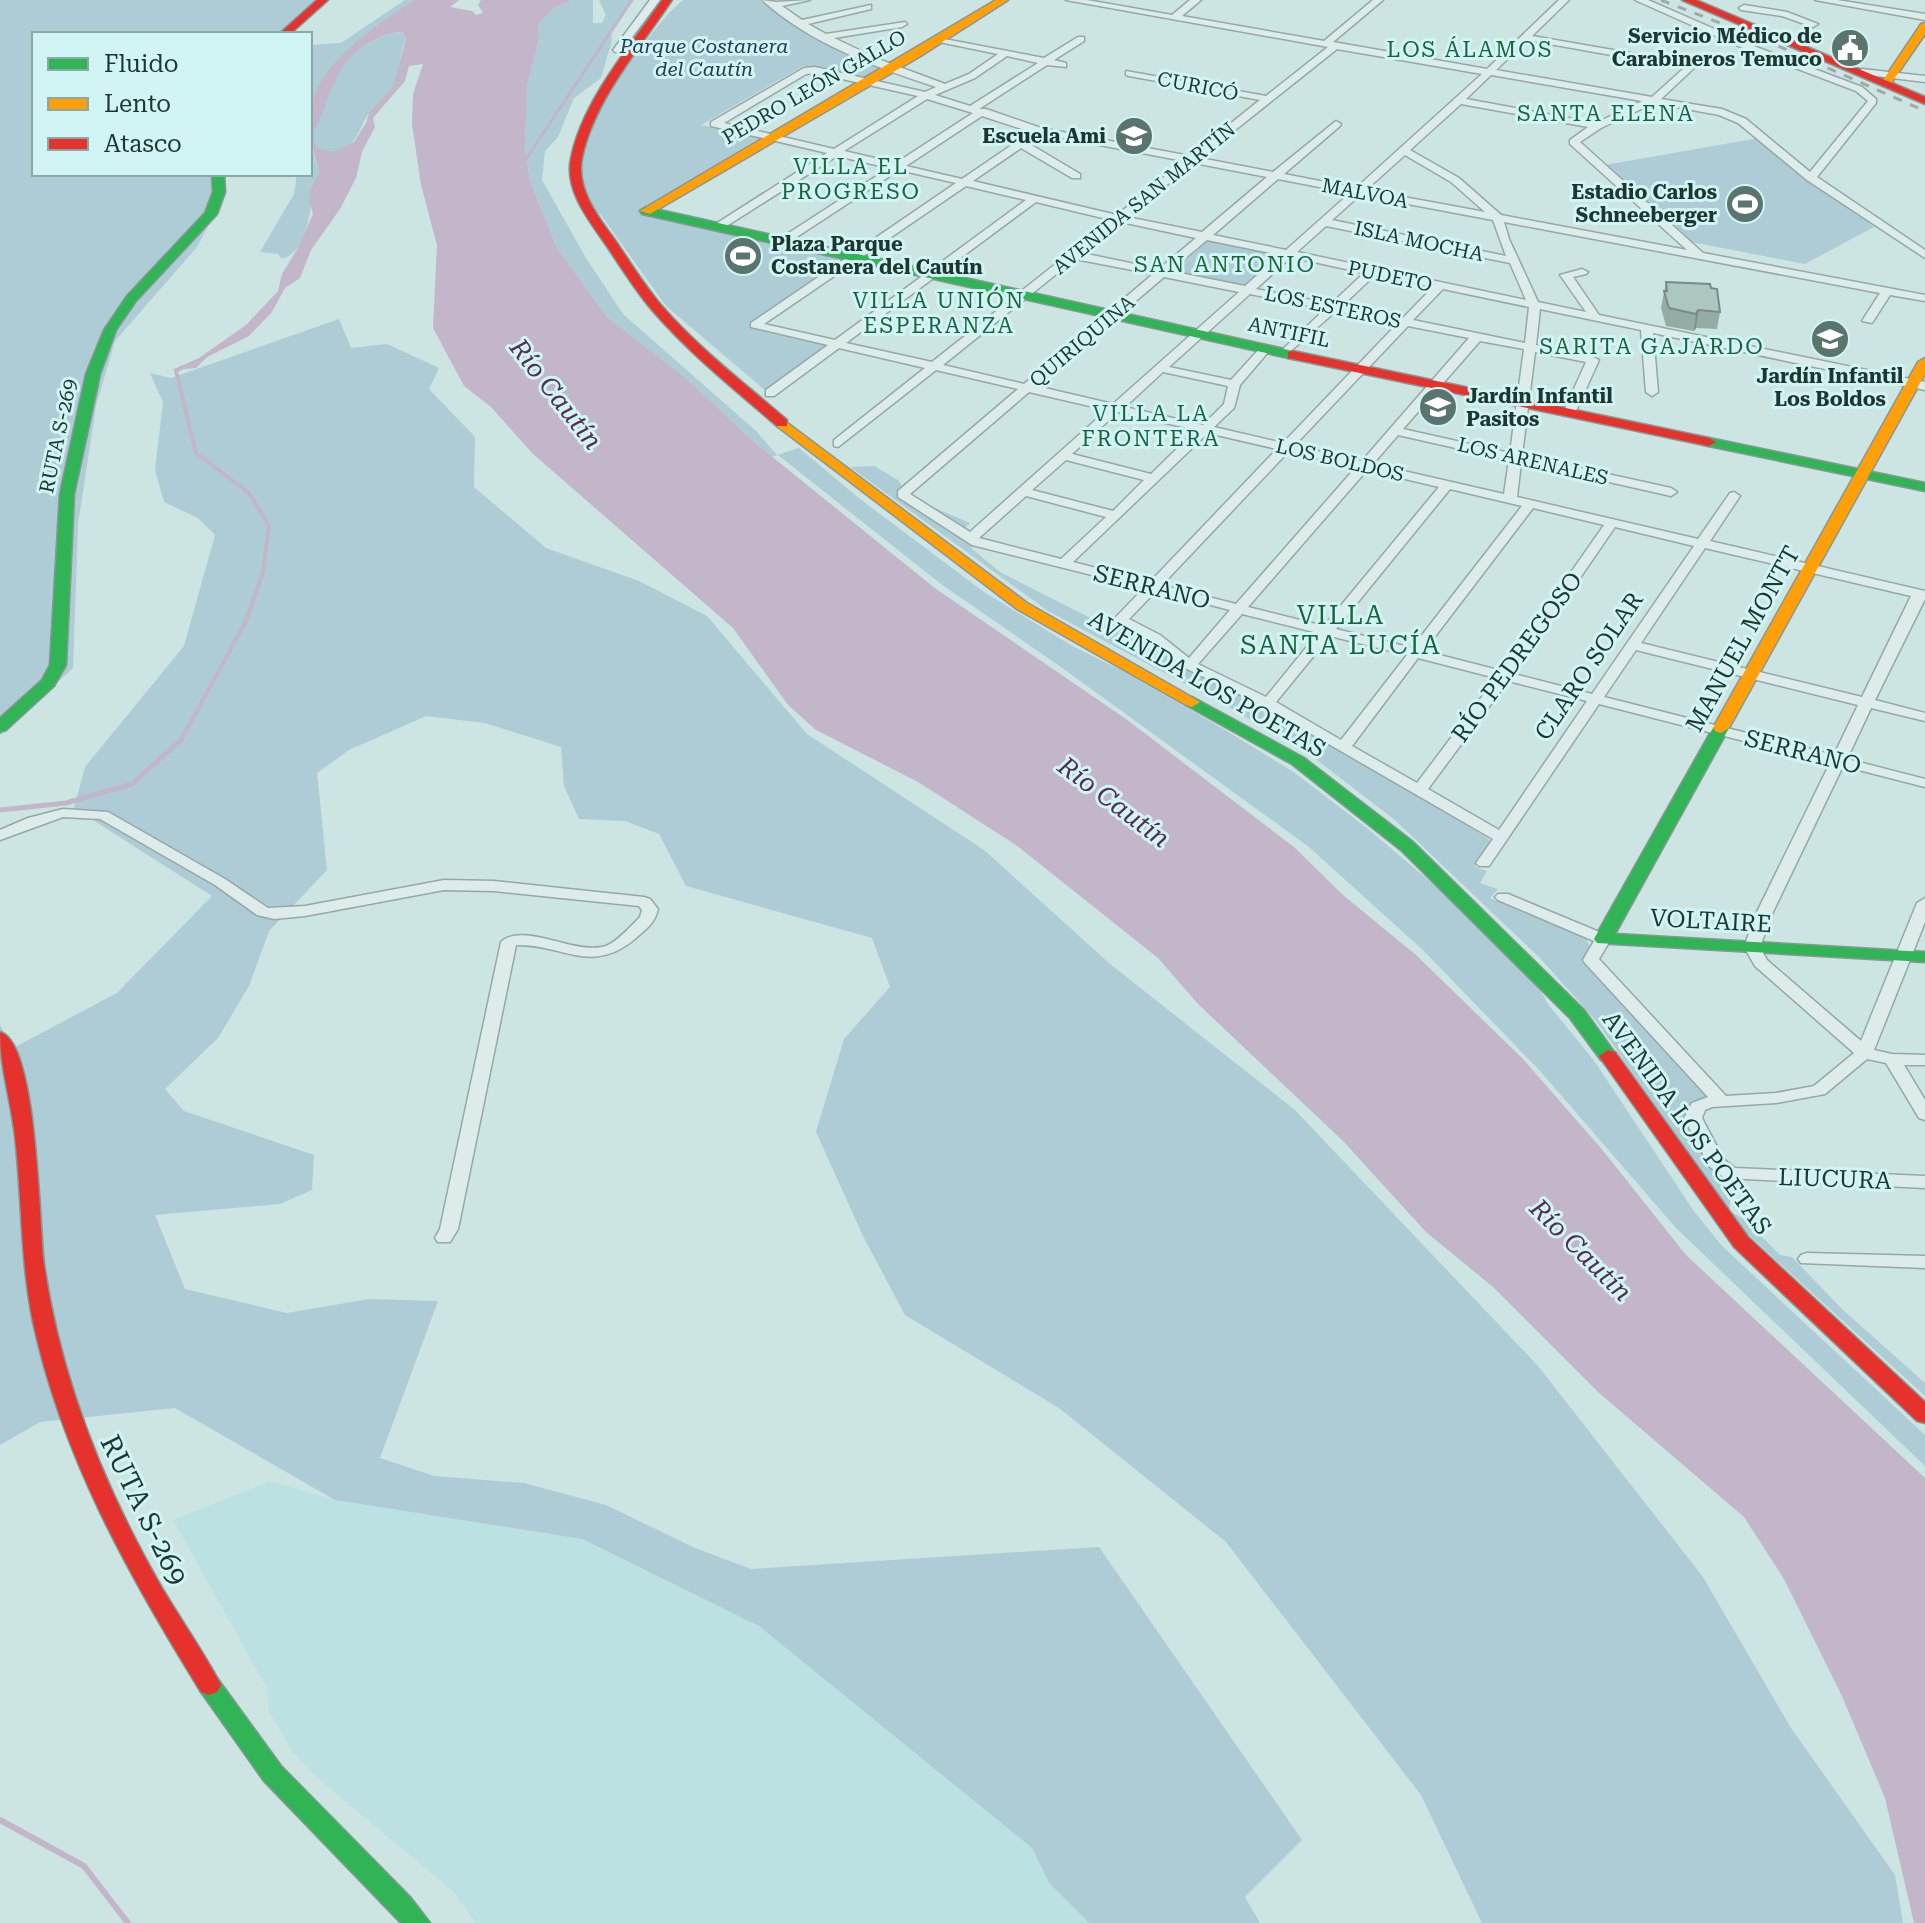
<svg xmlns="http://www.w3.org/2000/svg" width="1925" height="1923" viewBox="0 0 1925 1923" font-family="'Roboto Serif',serif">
<rect width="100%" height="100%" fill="#cce4e2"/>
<path fill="#bce1e3" d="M270,1481l65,19 246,39 178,87 89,61 184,161 17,35 40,40h-613l-23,-32 -136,-113 -25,-27 -23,-40 -2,-23 -94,-168z"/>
<g fill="#aeccd6">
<path d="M0,0h318l-40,34h-244v140h186l-5,38 -18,35 -82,94 -19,65 -18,118 -5,144 -73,67z"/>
<path d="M405,0h9c-44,30 -84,58 -104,109v-64l31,-2z"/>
<path d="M572,0h21v23h9l4,-8 -7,-15h33l-21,31 1,9 -11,38 -27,20 -16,39 -13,14 -3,29 44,78 37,56 133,117 21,24 22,-7 61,51 124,93 90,55 47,23 106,61 68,42 73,56 103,87 60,58 17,30 47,58 98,148 29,36 203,189v31l-249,-238 -135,-156 -117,-121 -115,-104 -248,-180 -120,-83 -163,-129 -7,2 -84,-78 -80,-62 -50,-69 -27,-67 -5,-35 2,-60 12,-47 -1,-15 16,-16z"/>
<path d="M683,0h76l35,25 46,25 40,17 -14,11 -63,-12 -102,59 58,13 -118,72 204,48 -94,67 78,18 -63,48 -100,-85 -65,-91 -8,-5c-6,-15 -13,-32 -12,-48 4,-42 70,-136 102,-162z"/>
<path d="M394,32l10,2 2,4c-7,16 -6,34 -13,49 -5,11 -14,16 -22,24 -14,15 -17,56 -55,37 -7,-16 3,-27 8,-42 17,-43 24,-57 70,-74z"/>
<path d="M1759,138l115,89 -69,37 -114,-22 -86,-77z"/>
<path d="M310,142l9,31c-11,23 -6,78 -37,86l-4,-5 -18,-2 34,-58 3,-20h13z"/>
<path d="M1208,241l69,15 -35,32 -70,-16z"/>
<path d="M339,319l12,29 36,-4 52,24 -10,21 46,48 -1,50 72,61 93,33 68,35 100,118 177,116 126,114 185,146 243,256 165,211 88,151 104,147 8,48h-421l-61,-128 -195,-253 -167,-134 -154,-93 -42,-79 -47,-104 28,-93 46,-52 -18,-49 -186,-52 -27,-52 -34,-13 -46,-2 -15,-33 -3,-39 -76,-24 -59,-7 -77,34 -32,23 10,97 -58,61 -20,55 -31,52 -53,51 19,22 130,44 -2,35 -32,14 -125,11 30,74 102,24 82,-14 69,2 -58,157 54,18 90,7 82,22 89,43 56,21 348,-22 203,293 -57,57 15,26h-171l-40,-40 -17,-35 -273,-222 -177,-87 -247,-39 -160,-92 -135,14 -40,23v-420l13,23 104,-55 95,-97 -138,-88 11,-41 99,-121 31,-111 -17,-17 -34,-16 -9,-32 8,-68 -13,-29 21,5z"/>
<path d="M874,466l24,14 11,17 61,26 -8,8v7l14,7 -5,3 29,24 102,52 9,-5 306,174 76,49 -18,25 12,4 -7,12 18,6 -8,9 96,40 4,10 -5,15 133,140 -22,3 37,64 -4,41 15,8 36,36 12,2 50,52 83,74v13l-197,-180 -33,-54 -98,-140 -57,-64 -145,-138 -78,-60 -81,-49 -188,-100 -198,-144z"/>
</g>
<path fill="#c3b6ca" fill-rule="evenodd" d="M414,0h45l-9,7 22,4 4,4 7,-2 -5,-8 3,-5h91l-18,8 -16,16 1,15 -12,47 -2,60 5,35 27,67 50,69 80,62 73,68 176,142 190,130 168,128 49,48 73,60 106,103 78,89 86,108 239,223v445h-11l-29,-125 -44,-104 -57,-115 -40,-62 -146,-125 -105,-105 -67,-55 -83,-91 -145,-137 -40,-46 -142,-113 -98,-63 -102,-52 -28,-25 -55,-77 -200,-174 -42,-47 -27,-21 -31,-58 4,-83 -16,-60 -9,-61 1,-30 10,-30 -14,2 -4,15 -32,37 2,9 -13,25 -6,26 -16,31 -29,41 -11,28 -15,10 -13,24 -23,24 -42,21 -11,11 -24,2 27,-12 47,-33 32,-34 4,-17 16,-26 15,-34 -4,-13 2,-13 8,-15c-5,-21 -11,-38 -9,-61 5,-47 68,-88 104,-112zM395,32l8,1 3,5 -13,49 -24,26 -3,10 -12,19 -21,10 -16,-4c-9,-18 4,-26 8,-41 12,-39 27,-62 70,-75z"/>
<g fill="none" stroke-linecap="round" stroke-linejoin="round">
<path stroke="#c3b6ca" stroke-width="3" d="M524,162l108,-162"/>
<path stroke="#c3b6ca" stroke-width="4" d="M180,742l66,-121 17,-49 6,-46 -20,-33 -53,-40 -20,-82 5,-3"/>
<path stroke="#c3b6ca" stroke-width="5" d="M0,810l66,-7 66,-19 49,-44"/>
<path stroke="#c3b6ca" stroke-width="6" d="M0,1820l84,46 44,57"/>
<defs>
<g id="street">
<path d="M650,0h10l-39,52h-6l-2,-2z"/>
<path d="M762,0l14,2 34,-2 -28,6 20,14 69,-15v4l-63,15 18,10 79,-12 2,2 -5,3 -68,11 44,21 67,25 24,-10 29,-20 -59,-12v-4l105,20 34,-21h6v4l-30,19 12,3v4l-19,-2 -68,44h7l55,19 149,28 70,-56 -131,-24 -3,-1v-4l140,25 62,-49 -262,-47h21l85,15 18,-15h11l-19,16 142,25 49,-41h10l-50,42 154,27 72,-69h10l-37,36 162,28v4l-33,31 61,10 24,10 64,53 58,-71 -12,-10 -111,-42 -110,-49h13l103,45 111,42 14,12v4l-59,74 108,73v8l-118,-78 -69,-57 -19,-8 -65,-12 -53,25 -21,14 123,111 222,42v6l-35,-6 -18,28 -10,-2 18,-28 -376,-71 5,17 29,63 48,10 -26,-37 22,-6 6,3 -2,2 -13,3 26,38 326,67v8l-272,-57 5,59 -6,4 -6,-4 -5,-62 -101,-21 -4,36 57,12 6,3 -23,51 -6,4 -6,-4 22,-49 -51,-10 -13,103 149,33 6,4 -6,4 -150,-34 -4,35 181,42 32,-46 4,-1 6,4 -30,45 215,50v8l-50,101 50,13v8l-54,-13 -24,51 78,20v8l-82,-21 -71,148 -12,33 7,13 94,81 56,-138 8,-5v24l-51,128 18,4 33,1v10h-21l21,35v20l-6,-2 -33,-55 -19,-4 -42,35 -49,9 -64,4 -7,3 -3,8 21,41 12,9 190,8v12l-200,-10 -15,-11 -26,-49 8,-15 16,-6 -123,-134 -2,-3 11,-19 -96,-41 -3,-3 3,-3h10l101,42 2,3 -12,20 127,137 50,-3 38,-7 40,-33 -99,-87 -11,-19 12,-33 74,-151 -231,-59 -110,162h-10l-3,-3 17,-24 -230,-133 -78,-38 -35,-27 -34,-18v-6l28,-29 -172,-43 -74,-48v-6l120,-102 -82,-19 -98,77 -4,-1v-6l91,-72 -86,-20 -65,48h-8v-6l62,-45 -77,-18v-4l205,-140 -57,-13 -113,74h-8v-4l111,-72 -52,-12 -115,73h-8v-4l113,-72 -116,-27v-4l93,-54 11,-1 110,25 11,-5c-59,-19 -127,-44 -174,-87zM1527,40l157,28 -32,29 -156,-27zM1337,49l145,25 -126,114 -72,-14 56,-48 1,-2 -5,-3 -63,51 -73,-14zM1007,56l31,7 -68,43 -35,-11 40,-17zM815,73l103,23 -84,53 -110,-26 82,-49zM1491,75l151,26 -46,22 -130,-24zM927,99l46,14 -77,50 -52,-12zM1461,104l127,23 -18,13v4l117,106 -186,-35 -42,-37 -49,-28zM982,116l49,16 -69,47 -56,-13zM1041,134l143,27 -67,54 -144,-34 48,-33 51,30h8v-4l-52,-31zM1405,155l46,27 34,30 -119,-22zM1194,163l73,14 -65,55 -75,-15zM1278,179l72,14 -64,57 -73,-15zM966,186l60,14 -191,140 -71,-16zM1360,195l133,25 13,36 -174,-36zM1036,202l75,18 -179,142 -86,-19zM1121,222l75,16 -37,31 -77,-16zM1326,226l184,37 16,37 -229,-48zM1207,240l73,15 -35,31 -75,-15zM1291,257l73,16 -33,31 -75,-15zM1075,259l78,15 -129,110 -81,-19zM1375,275l58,12 -30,31 -61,-12zM1164,277l75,15 -126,112 -77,-18zM1443,289l86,18 -4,36 -112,-23zM1250,294l75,15 -44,42 -2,2 6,3 51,-45 61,13 -114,119 -69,-16 20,-19 6,-23 29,-34v-4h-8l-30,33 -62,-13zM1408,326l61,12 -107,123 -68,-15zM1480,341l44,8 -14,104 -107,-24zM1163,372l65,14 -4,18 -21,21 -78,-18zM1029,392l78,18 -137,122 -60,-38zM1118,412l78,18 -45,44 -79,-20zM1208,433l69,16 -127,133 -77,-20zM1398,435l111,25 -5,34 -131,-30zM1288,452l68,15 -120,137 -74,-19zM1066,460l78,20 -31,31 -81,-21zM1367,470l72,17 -115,139 -76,-19zM1450,489l72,17 -110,142 -76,-19zM1026,496l80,21 -45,42 -82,-21zM1533,508l71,17 -102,146 -78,-20zM1615,527l79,19 -102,148 -78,-20zM1705,548l206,48 -49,101 -221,-54zM1156,591l74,19 -41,48 -29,-23 -31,-16zM1242,614l76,19 -52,64 -68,-33zM1330,636l77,19 -66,85 -65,-38zM1636,650l222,55 -24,50 -230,-58zM1418,658l78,20 -79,105 -65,-37zM1508,681l79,20 -88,129 -71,-41z"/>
<path d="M1815,0h22l88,14v6z"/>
<path d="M1744,5l43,7 31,12 -5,3 -31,-11 -41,-6 -2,-2z"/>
<path d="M1862,69l63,7v6l-66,-8 -2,-2z"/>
<path d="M63,809l45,3 117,67 43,29 37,-2 139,-26 50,1 150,16 6,2 8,10c-3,14 -12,20 -22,29 -45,38 -72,6 -120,7l-58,284 -8,13h-12l-3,-4 5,-9 61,-287c23,-21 75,14 105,4 12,-5 25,-20 34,-29l2,-7 -3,-4 -145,-15 -50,-1 -139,26 -31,3 -17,-4 -42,-30 -115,-66 -37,-2 -63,23v-10l28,-12z"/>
<path d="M1807,1253l118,3v12l-124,-5 -3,-4 3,-4z"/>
</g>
<g id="fast">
<path d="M212,174h12l1,18 -8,22 -81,87 -20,29 -16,44 -26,120 -8,171 -12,21 -48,44 -6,2v-14l42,-38 8,-15 10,-171 26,-120 18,-44 23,-34 78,-83 8,-21z"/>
<path d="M646,207l647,144 7,4 -7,4 -651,-145 -2,-3z"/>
<path d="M1709,438l216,45v8l-221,-46 -2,-3z"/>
<path d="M1192,697l112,61 109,84 171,168 33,46 -2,4h-14l-31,-42 -169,-168 -109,-86 -106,-59 -2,-3z"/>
<path d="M1721,723l8,5 -114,206 310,18v10l-328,-19 -3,-4 119,-211z"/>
<path d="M209,1675l8,3 64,88 129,131 20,26h-29l-137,-142 -63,-89 -4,-7 4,-7z"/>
</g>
<g id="slow">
<path d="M996,0h12l-89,57 -269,157 -10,-3z"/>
<path d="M1925,23v11l-33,48 -9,2 -1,-2 39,-58z"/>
<path d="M1925,358v16l-196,354 -8,5 -6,-2 -2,-3 205,-366z"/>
<path d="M782,419l245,184 173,99 -8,5 -6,-2 -169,-96 -240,-183v-6z"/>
</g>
<g id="jam">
<path d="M317,0h11l-38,34h-11z"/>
<path d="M662,0h10c-32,48 -78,100 -90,158 -6,31 16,59 33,82 15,22 29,45 46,65 37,43 83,78 126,115v6h-10c-43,-37 -88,-73 -125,-116 -17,-20 -31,-43 -46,-65 -17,-25 -42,-55 -35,-87 12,-58 58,-110 91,-158z"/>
<path d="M1682,0h14l229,97v7z"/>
<path d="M1293,351l416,87 7,4 -7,4 -421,-88v-6z"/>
<path d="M0,1032c38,10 39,195 44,232 16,112 59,220 114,317 20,35 44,68 63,104l-4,7 -8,3 -8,-3c-72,-116 -139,-236 -168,-370 -12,-59 -11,-117 -17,-176 -3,-39 -16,-75 -16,-114z"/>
<path d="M1608,1050l7,2 133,185 177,165v21l-8,-2 -183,-174 -135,-191z"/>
</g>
</defs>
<use href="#street" stroke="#94a9a6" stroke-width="3"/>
<use href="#fast" stroke="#859895" stroke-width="3"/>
<use href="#slow" stroke="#859895" stroke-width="3"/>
<use href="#jam" stroke="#859895" stroke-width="3"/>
<use href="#street" fill="#ddecea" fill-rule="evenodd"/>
<use href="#fast" fill="#30b455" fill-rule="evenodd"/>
<use href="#slow" fill="#ff9f0a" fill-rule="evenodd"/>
<use href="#jam" fill="#e5322d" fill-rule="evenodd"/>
<path stroke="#9daba9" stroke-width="3" stroke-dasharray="9 9" stroke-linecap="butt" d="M1661,0l115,45 149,66"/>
</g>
<path fill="#94aba6" d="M1666,282l45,6 9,24 -3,17 -21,-1 -2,3 -28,-5 -5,-18z"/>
<path fill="#788b87" d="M1698,310l-2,18 -2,3 2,-17z"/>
<path fill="#acc7c1" stroke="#788b87" stroke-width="2" d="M1666,282l44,2 1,4 6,1 3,23 -22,-2 -2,4 -27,-6 -5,-17h3z"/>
<defs>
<symbol id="civic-disc" viewBox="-11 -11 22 22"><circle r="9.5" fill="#5a746e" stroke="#d0f5f4"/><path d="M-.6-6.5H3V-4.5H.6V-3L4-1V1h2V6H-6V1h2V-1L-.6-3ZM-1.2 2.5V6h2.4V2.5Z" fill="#fff"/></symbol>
<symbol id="school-disc" viewBox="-11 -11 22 22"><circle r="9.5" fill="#5a746e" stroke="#d0f5f4"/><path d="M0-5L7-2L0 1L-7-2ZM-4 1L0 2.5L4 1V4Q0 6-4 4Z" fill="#fff"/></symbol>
<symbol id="stadium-disc" viewBox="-11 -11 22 22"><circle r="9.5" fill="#5a746e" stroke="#d0f5f4"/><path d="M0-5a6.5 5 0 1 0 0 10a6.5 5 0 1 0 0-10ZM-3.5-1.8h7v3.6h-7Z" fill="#fff"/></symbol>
</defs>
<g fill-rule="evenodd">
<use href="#civic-disc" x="1828" y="26" width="44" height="44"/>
<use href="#school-disc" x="1112" y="114" width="44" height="44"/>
<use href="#stadium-disc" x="1723" y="182" width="44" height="44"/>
<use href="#stadium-disc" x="721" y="234" width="44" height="44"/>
<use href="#school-disc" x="1808" y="317" width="44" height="44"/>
<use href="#school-disc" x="1416" y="385" width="44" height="44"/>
</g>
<g text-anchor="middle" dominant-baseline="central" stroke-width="6" stroke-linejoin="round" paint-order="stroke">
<g font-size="20" font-weight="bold" fill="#1d3730" stroke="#d0f5f4" text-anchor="end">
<text x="1822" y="36">Servicio Médico de<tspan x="1822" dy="23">Carabineros Temuco</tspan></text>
<text x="1106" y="136">Escuela Ami</text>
<text x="1717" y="192">Estadio Carlos<tspan x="1717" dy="23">Schneeberger</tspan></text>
<text x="771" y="244" text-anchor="start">Plaza Parque<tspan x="771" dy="23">Costanera del Cautín</tspan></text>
<text x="1830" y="376" text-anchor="middle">Jardín Infantil<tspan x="1830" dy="23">Los Boldos</tspan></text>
<text x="1466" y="396" text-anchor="start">Jardín Infantil<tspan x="1466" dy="23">Pasitos</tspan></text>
</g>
<g font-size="20" font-style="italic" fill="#233b53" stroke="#d0f5f4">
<text x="704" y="46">Parque Costanera<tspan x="704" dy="23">del Cautín</tspan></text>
</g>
<g font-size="20" fill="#1d3730" stroke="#d0f5f4">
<text transform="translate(1198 86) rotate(11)">CURICÓ</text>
<text transform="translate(814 87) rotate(-30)">PEDRO LEÓN GALLO</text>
<text transform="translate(1365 193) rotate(11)">MALVOA</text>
<text transform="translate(1144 198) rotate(-39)">AVENIDA SAN MARTÍN</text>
<text transform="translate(1419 241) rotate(12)">ISLA MOCHA</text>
<text transform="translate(1390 276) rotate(12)">PUDETO</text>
<text transform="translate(1333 307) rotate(12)">LOS ESTEROS</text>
<text transform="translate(1289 332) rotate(12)">ANTIFIL</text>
<text transform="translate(1082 341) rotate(-40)">QUIRIQUINA</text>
<text transform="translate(58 436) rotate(-78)">RUTA S-269</text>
<text transform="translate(1340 460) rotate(13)">LOS BOLDOS</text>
<text transform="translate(1533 461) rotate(13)">LOS ARENALES</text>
</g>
<g font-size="22" letter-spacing="2" fill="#1c633c" stroke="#d0f5f4">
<text x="1470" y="49">LOS ÁLAMOS</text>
<text x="1606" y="113">SANTA ELENA</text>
<text x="851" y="166">VILLA EL<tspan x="851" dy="25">PROGRESO</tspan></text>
<text x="1225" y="264">SAN ANTONIO</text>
<text x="939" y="300">VILLA UNIÓN<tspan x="939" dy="25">ESPERANZA</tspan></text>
<text x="1652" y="346">SARITA GAJARDO</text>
<text x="1151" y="413">VILLA LA<tspan x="1151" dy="25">FRONTERA</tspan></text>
</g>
<g font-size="24" fill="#1d3730" stroke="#d0f5f4">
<text transform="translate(1152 587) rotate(14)">SERRANO</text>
<text transform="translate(1743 639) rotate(-61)">MANUEL MONTT</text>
<text transform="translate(1517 657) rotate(-54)">RÍO PEDREGOSO</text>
<text transform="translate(1589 666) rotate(-56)">CLARO SOLAR</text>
<text transform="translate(1207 684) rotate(30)">AVENIDA LOS POETAS</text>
<text transform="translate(1803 752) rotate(14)">SERRANO</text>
<text transform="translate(1711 921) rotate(3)">VOLTAIRE</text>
<text transform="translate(1687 1123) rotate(54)">AVENIDA LOS POETAS</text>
<text transform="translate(1835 1179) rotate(2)">LIUCURA</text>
</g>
<g font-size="26" font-style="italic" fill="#562c4f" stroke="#d0f5f4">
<text transform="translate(556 394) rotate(52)">Río Cautín</text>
<text transform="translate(1114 802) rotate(37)">Río Cautín</text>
<text transform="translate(1581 1250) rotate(45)">Río Cautín</text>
</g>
<g font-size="26" letter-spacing="2" fill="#1c633c" stroke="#d0f5f4">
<text x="1341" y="615">VILLA<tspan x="1341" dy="30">SANTA LUCÍA</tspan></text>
</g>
<g font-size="28" fill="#1d3730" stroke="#d0f5f4">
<text transform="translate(144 1510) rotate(64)">RUTA S-269</text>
</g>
</g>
<rect x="32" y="32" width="280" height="144" fill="#d0f5f4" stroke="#88a9a6" stroke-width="2"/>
<rect x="48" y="58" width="40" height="12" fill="#30b455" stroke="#88a9a6" stroke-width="2"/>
<text x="104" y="72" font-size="24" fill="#1d3730">Fluido</text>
<rect x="48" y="98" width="40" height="12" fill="#ff9f0a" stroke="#88a9a6" stroke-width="2"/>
<text x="104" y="112" font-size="24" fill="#1d3730">Lento</text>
<rect x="48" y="138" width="40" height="12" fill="#e5322d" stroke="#88a9a6" stroke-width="2"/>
<text x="104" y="152" font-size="24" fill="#1d3730">Atasco</text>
</svg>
